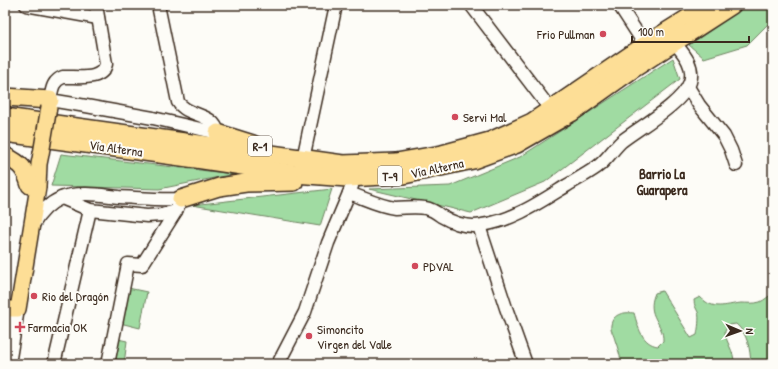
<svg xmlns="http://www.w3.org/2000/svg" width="778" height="369" viewBox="0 0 778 369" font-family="'Patrick Hand',sans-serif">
<rect width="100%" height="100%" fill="#fdfcf7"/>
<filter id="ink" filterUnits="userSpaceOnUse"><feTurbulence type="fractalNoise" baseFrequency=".025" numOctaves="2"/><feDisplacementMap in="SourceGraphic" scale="8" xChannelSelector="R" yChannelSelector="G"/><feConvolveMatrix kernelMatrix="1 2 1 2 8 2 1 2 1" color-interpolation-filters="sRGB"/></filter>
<g filter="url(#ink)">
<g fill="#a0dba2" stroke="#6e8260">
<path d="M748,5h25v14l-26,26 -43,13 -15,-13z"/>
<path d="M673,58l7,21 -135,103 -74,31 -102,-24 81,-3 70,-29z"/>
<path d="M61,154l173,20 -75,15 -108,-3z"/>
<path d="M332,189l-12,37 -128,-21z"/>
<path d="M128,288l19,4 -7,36 -20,-5z"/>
<path d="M662,291l29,47 6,-3c1,-6 3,-17 1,-23 -2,-4 -4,-7 -4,-12l6,-3c14,14 24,8 41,6 6,0 13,1 19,-1 5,-2 8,-6 13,-8v70h-22c-1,-15 -3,-30 -15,-40l-7,1c-1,2 -3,4 -4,6 -1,9 10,20 9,33h-112c-2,-8 -4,-16 -7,-24 -1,-5 -5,-10 -4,-15 2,-12 14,-13 23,-12 4,14 8,31 24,33l5,-5c1,-19 -18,-24 -8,-48z"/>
<path d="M118,339l9,2 -3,23h-9z"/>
</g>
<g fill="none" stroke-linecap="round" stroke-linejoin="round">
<defs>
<g id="minor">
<path d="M26,5l72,13"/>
<path d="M96,5l10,59c-4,18 -30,12 -43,13 -11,4 -11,13 -13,23l36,6 67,12 65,15"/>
<path d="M158,5l20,97c9,15 36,10 40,31"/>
<path d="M471,5l80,105"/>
<path d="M619,5l26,40"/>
<path d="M688,87l11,18 25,31 7,14 5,15"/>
<path d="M303,159l33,-154"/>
<path d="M349,193c15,5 30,13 46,15 10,0 20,-2 30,0 7,1 11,4 16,8 12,7 27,12 41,9 30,-4 58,-23 84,-39 10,-6 21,-12 31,-19 10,-7 16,-18 25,-26 18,-14 61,-38 68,-59 5,-16 -6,-28 -16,-40"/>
<path d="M62,198l28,12 57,6 14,-1 15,-4"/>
<path d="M33,225c7,-13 15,-21 28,-27 17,-7 40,-3 58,-1 21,1 41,3 62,2l-5,12 -34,54 -14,-1 -20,100"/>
<path d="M479,226l27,82 20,56"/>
<path d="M5,324l3,-15"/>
<path d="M9,364l9,-55"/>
<path d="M54,364l36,-154"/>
<path d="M278,364l27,-52 23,-69 24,-57"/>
</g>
<path id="major" d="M5,309h13l20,-122 1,-23 2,-10"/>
<g id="highway">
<path d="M5,97l45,3"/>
<path d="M5,117l338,47 53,-2 46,-8 48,-13 18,-8 24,-11 113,-77 64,-40"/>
<path d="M5,133l191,26 99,15 52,4 57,-3 69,-15 44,-16 54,-31 62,-44 99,-64"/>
<path d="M218,133l35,11"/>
<path d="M5,156c16,8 20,12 25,29"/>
<path d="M181,199l38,-12 27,-4 48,-1"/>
</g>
</defs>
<use href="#minor" stroke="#3b2a1e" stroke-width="15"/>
<use href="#major" stroke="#3b2a1e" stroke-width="18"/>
<use href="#highway" stroke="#3b2a1e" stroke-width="20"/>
<use href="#minor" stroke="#fdfcf7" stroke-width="12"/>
<use href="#major" stroke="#fdde96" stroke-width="15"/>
<use href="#highway" stroke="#fdde96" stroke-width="17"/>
<defs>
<path id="major-bridge" d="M41,154l8,-47"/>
</defs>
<use href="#major-bridge" stroke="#3b2a1e" stroke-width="18" stroke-linecap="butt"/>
<use href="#major-bridge" stroke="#fdde96" stroke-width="15"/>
</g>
</g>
<g fill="#d1495b" stroke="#fdfcf7" stroke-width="1.5">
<circle cx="603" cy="34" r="4"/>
<circle cx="455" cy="117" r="4"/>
<circle cx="415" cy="266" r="4"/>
<circle cx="34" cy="296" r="4"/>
<path d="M18 321h4v4h4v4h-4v4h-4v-4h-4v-4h4z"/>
<circle cx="309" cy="336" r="4"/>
</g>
<g text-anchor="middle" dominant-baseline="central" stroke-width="4" stroke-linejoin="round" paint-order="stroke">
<g fill="#fdfcf7" stroke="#75695f" stroke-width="1">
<rect x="248" y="136" width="24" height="20" rx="3"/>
<rect x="378" y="166" width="24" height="20" rx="3"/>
</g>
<g font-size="12" font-weight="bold" fill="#3b2a1e">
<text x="260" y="146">R-1</text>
<text x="390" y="176">T-9</text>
</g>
<g font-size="13" fill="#3b2a1e" stroke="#fdfcf7" text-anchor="start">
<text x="595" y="34" text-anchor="end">Frio Pullman</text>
<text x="463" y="117">Servi Mal</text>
<text x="423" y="266">PDVAL</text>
<text x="42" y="296">Rio del Dragón</text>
<text x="28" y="327">Farmacia OK</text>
<text x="317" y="329">Simoncito<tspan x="317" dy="15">Virgen del Valle</tspan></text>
</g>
<g font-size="13" fill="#3b2a1e" stroke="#fdfcf7">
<text transform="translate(116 148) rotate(8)">Vía Alterna</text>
<text transform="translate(437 168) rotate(-12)">Vía Alterna</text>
</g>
<g font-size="14" font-weight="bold" fill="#3b2a1e" stroke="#fdfcf7">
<text x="662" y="173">Barrio La<tspan x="662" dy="16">Guarapera</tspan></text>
</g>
</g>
<rect width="778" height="369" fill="none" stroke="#fdfcf7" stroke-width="20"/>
<rect x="10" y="10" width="758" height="349" fill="none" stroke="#3b2a1e" stroke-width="1.5" filter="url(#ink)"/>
<g transform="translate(740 331) rotate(92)" stroke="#fdfcf7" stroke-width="3" paint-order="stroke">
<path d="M0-3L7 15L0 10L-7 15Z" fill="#3b2a1e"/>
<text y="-6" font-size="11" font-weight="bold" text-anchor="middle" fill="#3b2a1e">N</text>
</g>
<path d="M632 36v6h117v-6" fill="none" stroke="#3b2a1e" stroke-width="2"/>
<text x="638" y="36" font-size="12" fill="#3b2a1e" stroke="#fdfcf7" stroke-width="3" paint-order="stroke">100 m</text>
</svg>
